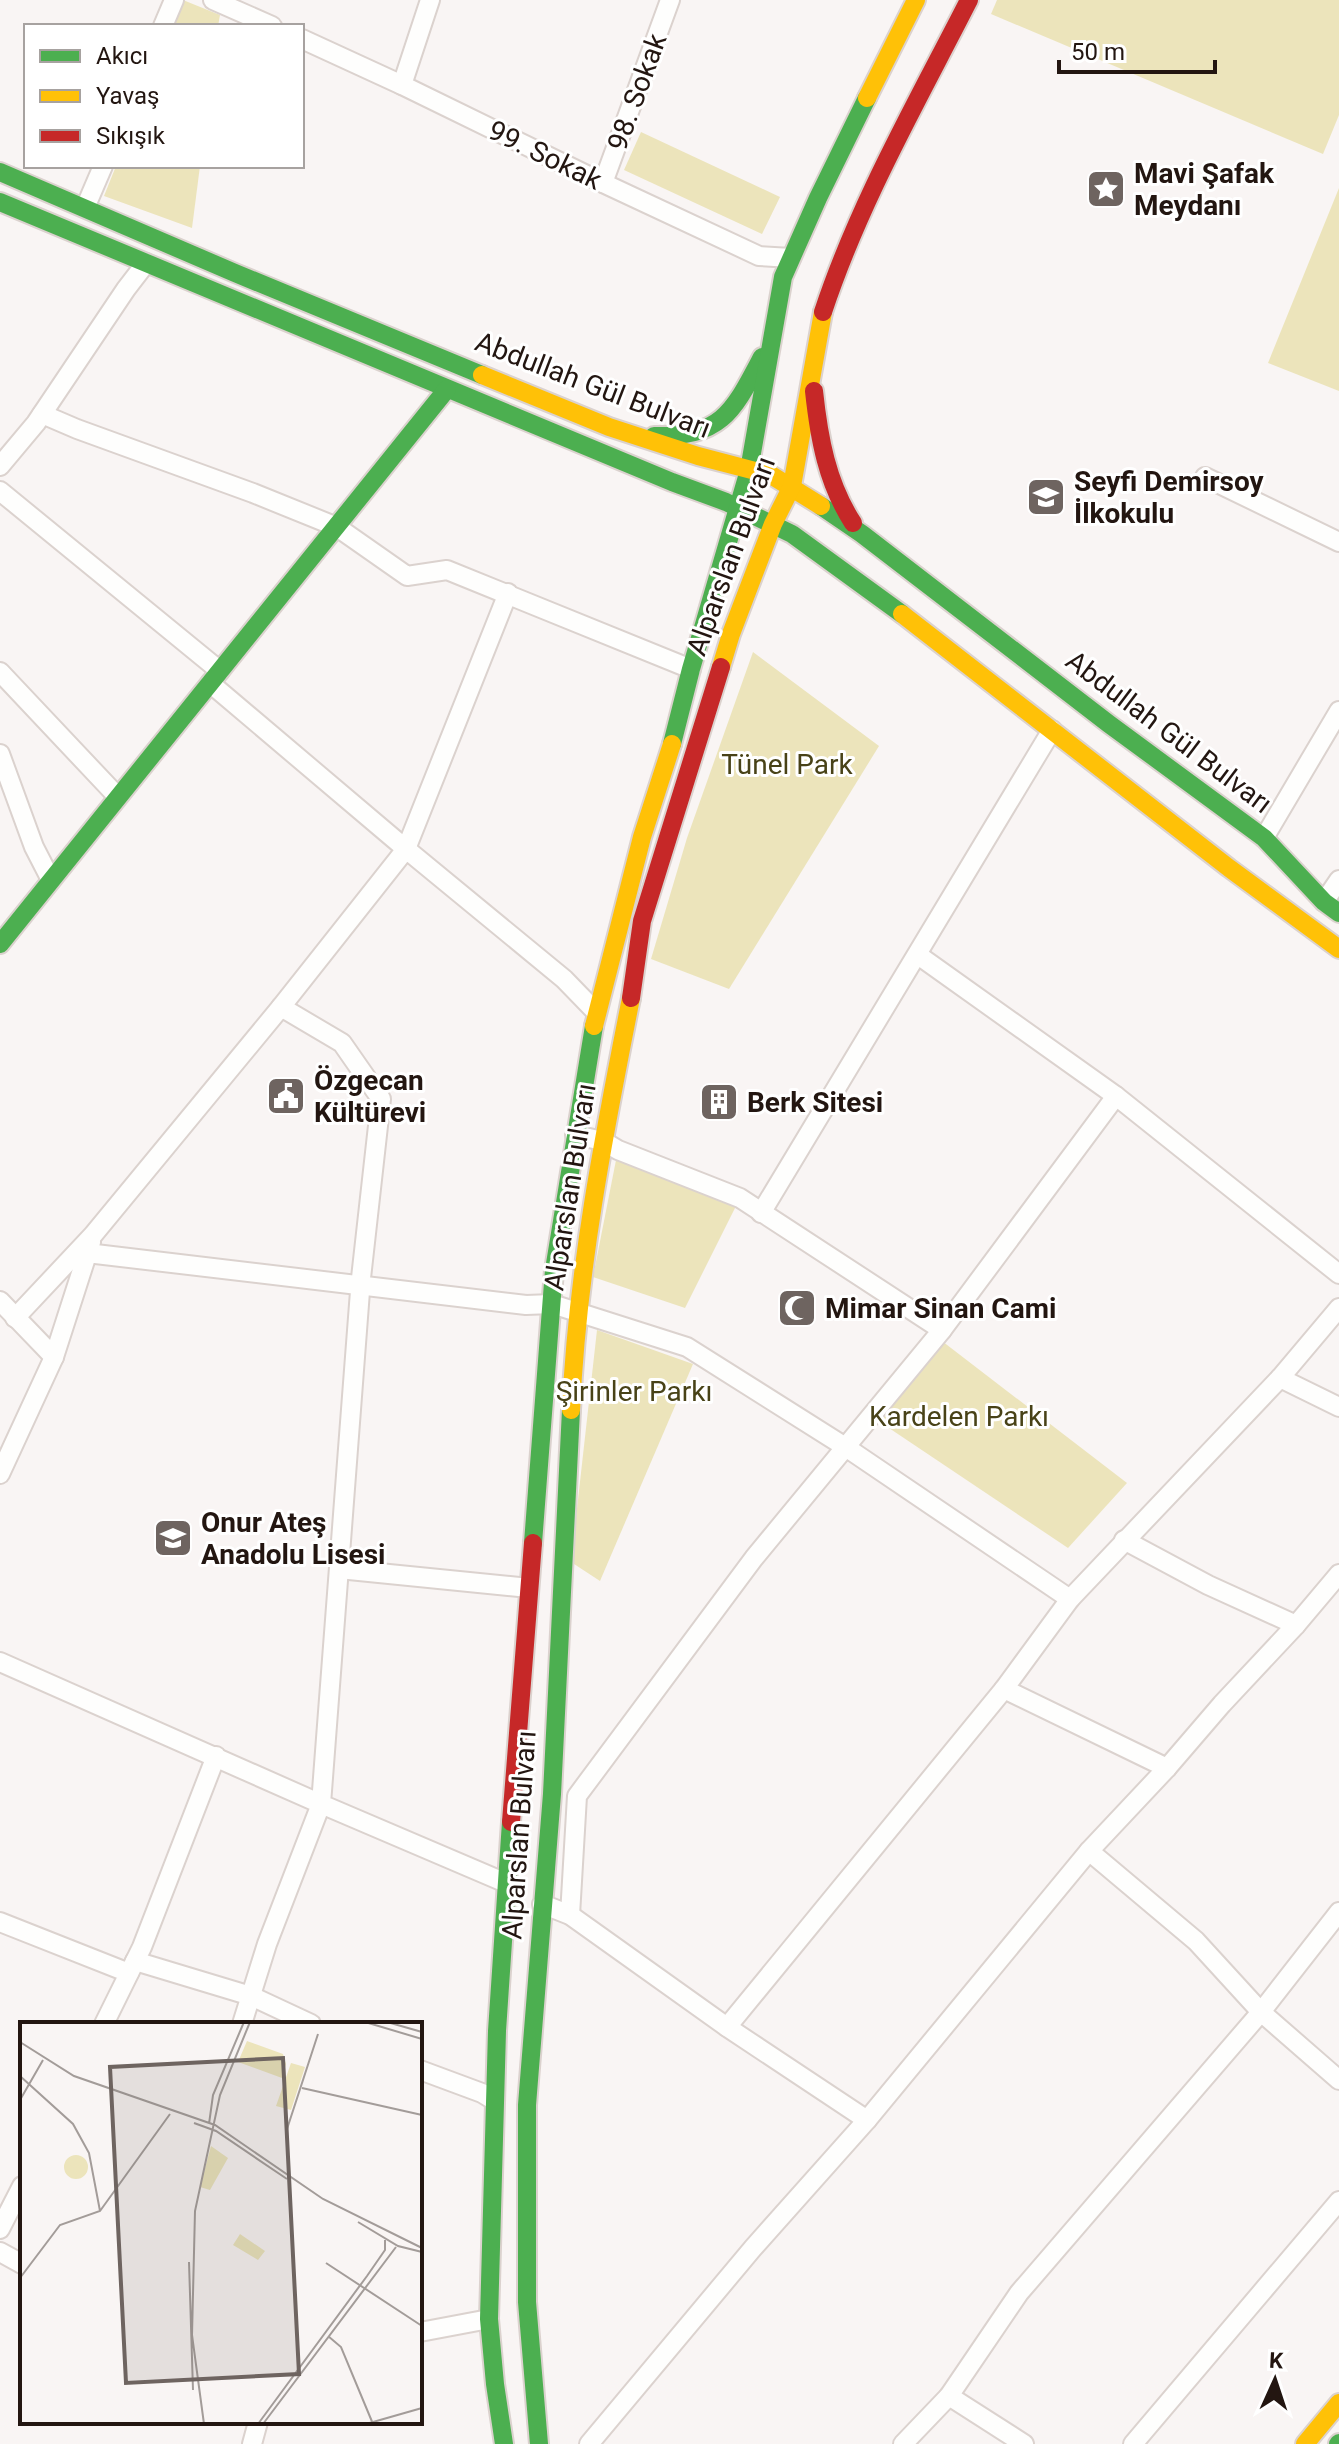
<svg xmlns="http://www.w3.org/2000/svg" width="1339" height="2444" viewBox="0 0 1339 2444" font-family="Roboto,sans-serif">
<rect width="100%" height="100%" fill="#f9f5f4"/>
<g fill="#ece4bb">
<path d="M183,0l37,15 -2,11h-46z"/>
<path d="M997,0h342v115l-16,39 -332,-140z"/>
<path d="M641,132l139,65 -18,37 -138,-64z"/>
<path d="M116,166h84l-8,62 -88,-32z"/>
<path d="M1339,188v203l-71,-28z"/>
<path d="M753,652l126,94 -150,243 -78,-30 36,-121z"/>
<path d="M618,1150l122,48 -55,110 -92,-31z"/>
<path d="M597,1330l96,34 -93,217 -29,-19z"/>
<path d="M938,1338l189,145 -59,65 -191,-128z"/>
</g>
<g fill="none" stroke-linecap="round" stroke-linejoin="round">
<defs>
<g id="street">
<path d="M213,0l59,26"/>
<path d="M163,26l11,-26"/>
<path d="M302,39l100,46 201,98 156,73 32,2"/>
<path d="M402,85l28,-85"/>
<path d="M603,183l67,-183"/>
<path d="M85,208l18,-42"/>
<path d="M42,414l35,15 176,64 84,34 70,49 40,-6 244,99"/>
<path d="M0,466l36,-43 90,-134 20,-26"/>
<path d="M1205,477l134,65"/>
<path d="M0,491l220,180"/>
<path d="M0,672l117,124"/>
<path d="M210,683l196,166 102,-256"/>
<path d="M0,754l34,93 17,33"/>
<path d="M1264,838l75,-127"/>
<path d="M1324,902l15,-22"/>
<path d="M918,955l198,141 223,178"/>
<path d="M281,1007l61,36 39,56 -20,179 -40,526 185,79"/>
<path d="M761,1213l291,-483"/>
<path d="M87,1253l439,52 26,-1 135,43 160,101 223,151"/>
<path d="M0,1301l54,56"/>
<path d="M15,1318l78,-83 188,-228 125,-158 158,130 32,33"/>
<path d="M942,1330l174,-234"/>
<path d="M1280,1378l59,29"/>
<path d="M0,1474l54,-117 37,-115"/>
<path d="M1124,1540l84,45 88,40"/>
<path d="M339,1569l190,19"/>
<path d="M0,1662l321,142 -54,140 -25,80"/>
<path d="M1167,1768l-163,-79 66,-90 210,-221 59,-70"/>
<path d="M1089,1851l107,90 65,71 78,68"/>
<path d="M542,1904l28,11 157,112 140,93"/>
<path d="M570,1915l7,-119 177,-238 188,-228 -202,-132 -122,-48 -15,-9 -28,-6"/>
<path d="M0,1922l129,51"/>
<path d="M135,1961l116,35 60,28"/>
<path d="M104,2024l38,-77 74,-191"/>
<path d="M727,2027l277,-338"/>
<path d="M420,2070l62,23 13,8"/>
<path d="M0,2229l22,-43"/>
<path d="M0,2252l22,12"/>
<path d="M420,2332l69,-13"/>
<path d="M949,2396l75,48"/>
<path d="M252,2444l6,-22"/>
<path d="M589,2444l164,-196 114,-128 222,-269 78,-83 55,-64 74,-79 43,-51"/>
<path d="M903,2444l46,-48 70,-103 242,-281 78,-100"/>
<path d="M1133,2444l206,-243"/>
</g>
<g id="fast">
<path d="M0,172l235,101 247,102"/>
<path d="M0,202l672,280 54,20 66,32 110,80"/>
<path d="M654,436c68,1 79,-24 108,-79"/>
<path d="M821,506l41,28 247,190 155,114 60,64 15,11"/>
<path d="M672,744l19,-75 58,-199 34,-193 35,-79 49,-100"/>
<path d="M0,944c148,-186 299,-369 447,-555"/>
<path d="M533,1543l21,-273 40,-244"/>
<path d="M504,2444l-9,-60 -6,-65 8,-288 14,-209"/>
<path d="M539,2444l-12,-142v-197l25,-311 19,-384"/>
<path d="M1338,2444l1,-1"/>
</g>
<g id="slow">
<path d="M867,98l49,-98"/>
<path d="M482,375l127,52 89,29 73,19 50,31"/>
<path d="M902,614l327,254 110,81"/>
<path d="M721,667l10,-33 42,-110 19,-38 31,-174"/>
<path d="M594,1026l48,-189 30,-93"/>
<path d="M571,1410c6,-138 33,-276 60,-412"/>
<path d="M1305,2444l34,-41"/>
</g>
<g id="jam">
<path d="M823,312c36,-109 94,-210 146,-312"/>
<path d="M814,391c5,47 13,92 39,132"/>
<path d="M631,998l11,-77 79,-254"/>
<path d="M511,1822l22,-279"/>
</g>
</defs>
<use href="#street" stroke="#dbd2ce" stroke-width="22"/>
<use href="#fast" stroke="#dbd2ce" stroke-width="22"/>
<use href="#slow" stroke="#dbd2ce" stroke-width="22"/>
<use href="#jam" stroke="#dbd2ce" stroke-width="22"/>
<use href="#street" stroke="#fefefd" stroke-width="18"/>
<use href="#fast" stroke="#4caf50" stroke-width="18"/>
<use href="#slow" stroke="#ffc107" stroke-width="18"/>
<use href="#jam" stroke="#c62828" stroke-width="18"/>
</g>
<defs>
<symbol id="sight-square" viewBox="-11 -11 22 22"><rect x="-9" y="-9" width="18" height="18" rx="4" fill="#6e6460" stroke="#fff"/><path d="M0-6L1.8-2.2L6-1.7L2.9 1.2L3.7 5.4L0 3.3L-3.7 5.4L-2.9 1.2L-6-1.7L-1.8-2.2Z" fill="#fff"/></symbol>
<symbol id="school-square" viewBox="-11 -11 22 22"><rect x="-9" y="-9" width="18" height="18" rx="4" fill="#6e6460" stroke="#fff"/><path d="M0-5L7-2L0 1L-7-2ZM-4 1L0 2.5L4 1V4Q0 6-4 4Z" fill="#fff"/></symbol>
<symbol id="civic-square" viewBox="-11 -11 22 22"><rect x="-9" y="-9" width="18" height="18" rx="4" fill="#6e6460" stroke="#fff"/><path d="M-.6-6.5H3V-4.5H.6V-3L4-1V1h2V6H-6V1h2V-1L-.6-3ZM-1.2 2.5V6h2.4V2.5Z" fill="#fff"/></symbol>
<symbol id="building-square" viewBox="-11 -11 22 22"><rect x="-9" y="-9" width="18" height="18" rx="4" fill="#6e6460" stroke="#fff"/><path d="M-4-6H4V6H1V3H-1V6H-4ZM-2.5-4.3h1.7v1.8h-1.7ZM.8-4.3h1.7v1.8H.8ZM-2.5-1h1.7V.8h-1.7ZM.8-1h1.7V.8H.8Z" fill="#fff"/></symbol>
<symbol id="mosque-square" viewBox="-11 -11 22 22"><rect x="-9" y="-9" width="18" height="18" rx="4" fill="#6e6460" stroke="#fff"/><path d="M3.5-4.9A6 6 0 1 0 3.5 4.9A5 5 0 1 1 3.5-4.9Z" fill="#fff"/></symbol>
</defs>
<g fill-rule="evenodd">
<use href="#sight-square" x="1084" y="167" width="44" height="44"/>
<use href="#school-square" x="1024" y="475" width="44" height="44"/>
<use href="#civic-square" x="264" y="1074" width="44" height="44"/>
<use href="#building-square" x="697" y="1080" width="44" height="44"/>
<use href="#mosque-square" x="775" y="1286" width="44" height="44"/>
<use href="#school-square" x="151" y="1516" width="44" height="44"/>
</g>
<g text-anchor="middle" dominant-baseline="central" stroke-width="6" stroke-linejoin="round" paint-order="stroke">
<g font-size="28" fill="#231611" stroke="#fff">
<text transform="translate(637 92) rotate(-70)">98. Sokak</text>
<text transform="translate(545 155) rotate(26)">99. Sokak</text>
<text transform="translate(593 385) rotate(21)">Abdullah Gül Bulvarı</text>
<text transform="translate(731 556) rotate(-70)">Alparslan Bulvarı</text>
<text transform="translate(1169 732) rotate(37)">Abdullah Gül Bulvarı</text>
<text transform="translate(570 1187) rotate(-81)">Alparslan Bulvarı</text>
<text transform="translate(519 1835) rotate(-86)">Alparslan Bulvarı</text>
</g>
<g font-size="28" font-weight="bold" fill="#231611" stroke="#fff" text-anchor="start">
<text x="1134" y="173">Mavi Şafak<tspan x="1134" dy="32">Meydanı</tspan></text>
<text x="1074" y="481">Seyfi Demirsoy<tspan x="1074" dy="32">İlkokulu</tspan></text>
<text x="314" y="1080">Özgecan<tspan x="314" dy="32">Kültürevi</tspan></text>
<text x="747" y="1102">Berk Sitesi</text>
<text x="825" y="1308">Mimar Sinan Cami</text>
<text x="201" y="1522">Onur Ateş<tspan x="201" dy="32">Anadolu Lisesi</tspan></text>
</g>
<g font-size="28" fill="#484217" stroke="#fff">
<text x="787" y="764">Tünel Park</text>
<text x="634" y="1391">Şirinler Parkı</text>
<text x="959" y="1416">Kardelen Parkı</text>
</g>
</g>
<g transform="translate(20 2022)">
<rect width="402" height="402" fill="#f9f5f4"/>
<path d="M227,19l36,13 3,10 -4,14 -44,-16zM271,41l14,4 -14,43 -15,-4zM191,124l17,12 -18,32 -10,-3zM44 145a12 12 0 1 1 24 0a12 12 0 1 1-24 0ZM220,212l25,17 -7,9 -25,-15z" fill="#ece4bb"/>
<path fill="none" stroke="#a39c99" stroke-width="2" d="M345,0l57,17M367,0l35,10M0,20l54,34 141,49 108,74 99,49M0,54l53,48 16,29 11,58M282,66l120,27M0,78l23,-40M174,101l22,8 71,48M189,102l4,-29 31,-73M267,107l31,-95M338,200l40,24 24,6M169,240l4,128M306,241l96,63M0,256l40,-53 40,-14 70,-97M308,314l13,11 32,77M184,402l-12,-89 3,-124 25,-116 30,-73M238,402l109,-148 18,-26v-10M243,402l133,-177M346,402l56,-16"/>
<path fill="#6e6460" fill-opacity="0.15" stroke="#6e6460" stroke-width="4" d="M263,36l16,316 -173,9 -16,-316z"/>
<rect width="402" height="402" fill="none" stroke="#231611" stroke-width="4"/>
</g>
<rect x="24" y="24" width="280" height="144" fill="#ffffff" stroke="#a7a2a0" stroke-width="2"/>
<rect x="40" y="50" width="40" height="12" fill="#4caf50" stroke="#a7a2a0" stroke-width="2"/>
<text x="96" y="64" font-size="24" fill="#231611">Akıcı</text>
<rect x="40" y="90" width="40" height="12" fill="#ffc107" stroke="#a7a2a0" stroke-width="2"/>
<text x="96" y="104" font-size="24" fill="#231611">Yavaş</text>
<rect x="40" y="130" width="40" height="12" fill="#c62828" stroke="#a7a2a0" stroke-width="2"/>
<text x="96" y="144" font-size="24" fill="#231611">Sıkışık</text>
<g transform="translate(1275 2380) rotate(3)" stroke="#ffffff" stroke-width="6" paint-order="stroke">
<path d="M0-6L14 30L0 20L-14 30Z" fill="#231611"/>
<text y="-12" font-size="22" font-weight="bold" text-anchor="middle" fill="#231611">K</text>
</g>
<path d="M1059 60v12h156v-12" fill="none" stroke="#231611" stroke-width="4"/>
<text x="1071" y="60" font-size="24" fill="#231611" stroke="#ffffff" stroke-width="6" paint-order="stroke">50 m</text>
</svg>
